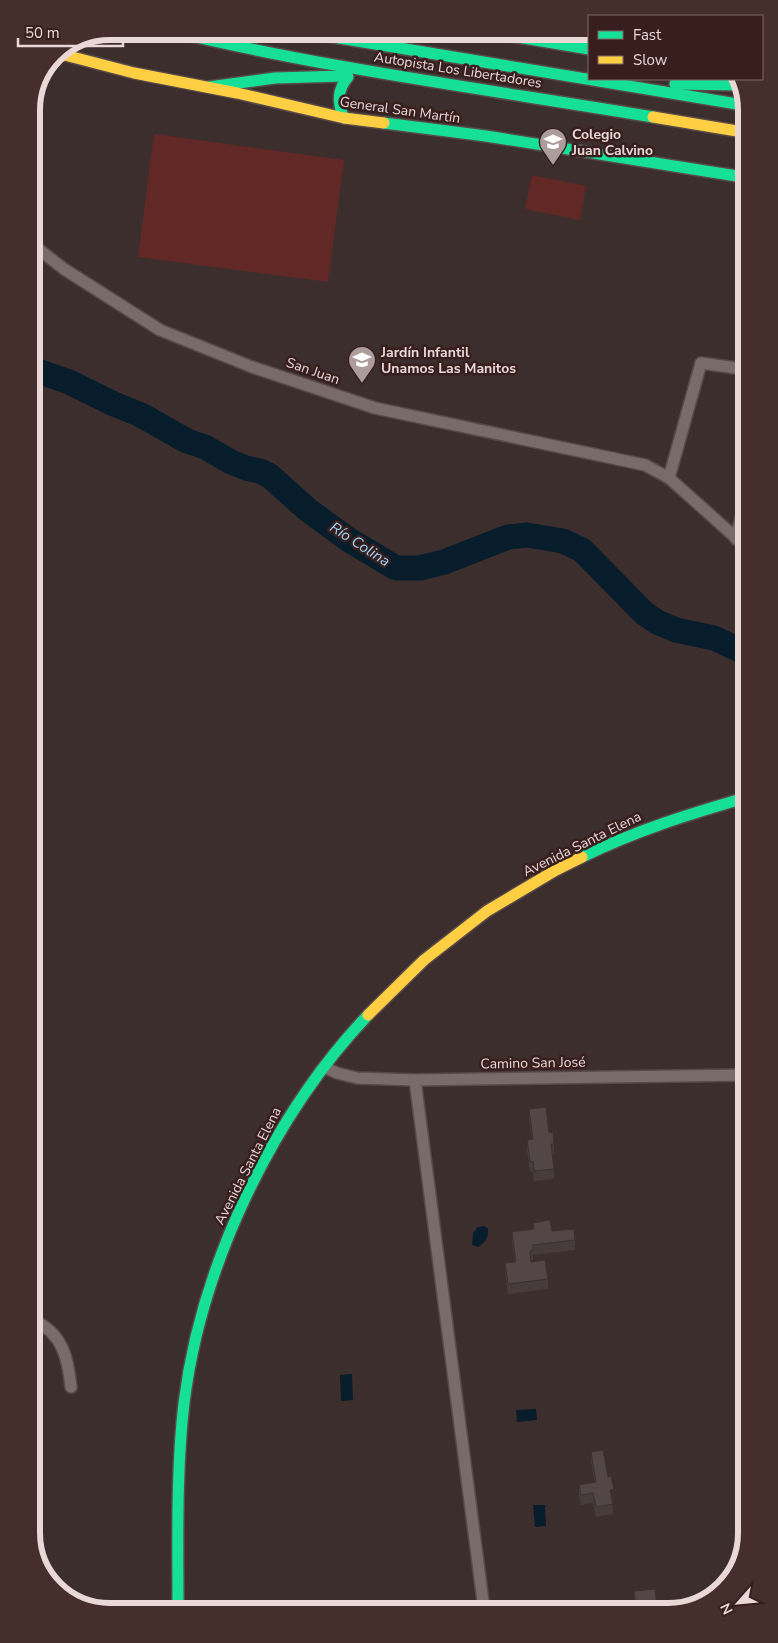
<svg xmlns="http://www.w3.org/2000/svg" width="778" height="1643" viewBox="0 0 778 1643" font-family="'Nunito Sans',sans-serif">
<rect width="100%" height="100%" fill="#3c2e2d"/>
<g fill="#612826">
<path d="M154,134l190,26 -16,122 -190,-25z"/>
<path d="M532,175l54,11 -6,34 -55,-11z"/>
</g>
<g fill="#071d2b">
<path d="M484,1226l4,3c0,9 -2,13 -10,18l-6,-2 1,-12 5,-6z"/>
<path d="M352,1374l1,26 -12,1 -1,-26z"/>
<path d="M536,1409l1,11 -20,2 -1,-12z"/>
<path d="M533,1505h12l1,21 -11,1z"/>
</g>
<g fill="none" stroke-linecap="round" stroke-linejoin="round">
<path stroke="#071d2b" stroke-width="25" d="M32,369l37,13 45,22 27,11 46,26 18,6 26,15 15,6 14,3 10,5 38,34 41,30 47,28h24l24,-6 64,-25 19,-2 36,6 19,9 62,63 13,9 19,8 38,8 30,14"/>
<defs>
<g id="street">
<path d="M32,244l32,25 96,61 92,37 123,41 270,57 24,13 75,67"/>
<path d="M669,478l32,-115 42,6"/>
<path d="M736,539l8,-33"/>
<path d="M324,1067l13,6 20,5 58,2 330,-5"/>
<path d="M415,1080l69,529"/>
<path d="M35,1321c28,13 33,38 36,66"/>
</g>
<g id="fast">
<path d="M170,31c159,38 322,59 483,86"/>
<path d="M297,31l446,74"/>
<path d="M482,31l107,18"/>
<path d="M675,84l67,1"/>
<path d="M209,87l66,-9 69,-2"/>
<path d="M344,118c-7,-15 -7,-28 4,-41"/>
<path d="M384,123l102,13 257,41"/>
<path d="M582,857c53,-26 107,-43 163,-59"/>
<path d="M178,1611c0,-69 -2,-139 6,-208 17,-138 89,-288 184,-388"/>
</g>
<g id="slow">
<path d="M57,53l77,20 103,20 107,25 40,5"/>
<path d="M653,117l90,15"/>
<path d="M368,1015l56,-55 63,-49 69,-41 26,-13"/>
</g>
</defs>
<use href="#street" stroke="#574a49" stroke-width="14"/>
<use href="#fast" stroke="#574a49" stroke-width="14"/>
<use href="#slow" stroke="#574a49" stroke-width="14"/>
<use href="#street" stroke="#786b6a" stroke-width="11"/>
<use href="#fast" stroke="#16e098" stroke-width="11"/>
<use href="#slow" stroke="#ffcf43" stroke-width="11"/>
</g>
<g fill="#473c3c">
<path d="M529,1109l20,24 5,11v10h-2l2,15v10l-20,2 -1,-10 -3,1 -3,-22v-10l5,-1 -3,-20z"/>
<path d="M533,1223l19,8 23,9v10l-42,5v5h-2v2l17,17v10l-40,5 -3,-21v-10l10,-1 -3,-20v-10l21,-2z"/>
<path d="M591,1452l17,25 6,22 -2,1 1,14 -17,3 -3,-14 -12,2 -2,-10v-10l16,-3 -4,-20z"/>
<path d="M634,1591l23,17h-23z"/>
</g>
<path fill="#393131" d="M614,1489v10l-4,1v-10z"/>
<g fill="#524646" stroke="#393131">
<path d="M546,1107l3,26 4,-1 1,12h-3l3,25 -20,2 -1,-10 -3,1 -3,-22 6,-1 -4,-30z"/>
<path d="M550,1220l2,11 22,-2 1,11 -42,5v5l-3,1 1,11 14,-2 3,19 -40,5 -3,-21 11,-1 -4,-30 22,-3 -1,-6z"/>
<path d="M603,1450l5,27 3,-1 3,13 -4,1 3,14 -17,3 -3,-14 -12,2 -2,-10 17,-3 -5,-30z"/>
<path d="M655,1589l2,19h-21l-2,-17z"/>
</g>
<defs>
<symbol id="school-pin" viewBox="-11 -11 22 30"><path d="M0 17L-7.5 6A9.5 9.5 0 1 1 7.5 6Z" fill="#ad9c9c" stroke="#381f1d"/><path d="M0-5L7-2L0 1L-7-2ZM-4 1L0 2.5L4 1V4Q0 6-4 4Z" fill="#fff"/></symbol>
</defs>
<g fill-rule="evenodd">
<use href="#school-pin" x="537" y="126" width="32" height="43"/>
<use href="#school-pin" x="346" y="344" width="32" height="43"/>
</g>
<g text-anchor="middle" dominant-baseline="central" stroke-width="5" stroke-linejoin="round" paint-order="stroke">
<g font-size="14" fill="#ead8d7" stroke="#381f1d">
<text transform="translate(458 70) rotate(9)">Autopista Los Libertadores</text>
<text transform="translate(400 110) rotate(8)">General San Martín</text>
<text transform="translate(313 371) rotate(19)">San Juan</text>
<text transform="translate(582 844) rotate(-26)">Avenida Santa Elena</text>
<text transform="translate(533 1063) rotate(-1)">Camino San José</text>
<text transform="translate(248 1166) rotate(-63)">Avenida Santa Elena</text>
</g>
<g font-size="14" font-weight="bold" fill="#ead8d7" stroke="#381f1d" text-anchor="start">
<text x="572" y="134">Colegio<tspan x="572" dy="16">Juan Calvino</tspan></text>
<text x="381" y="352">Jardín Infantil<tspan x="381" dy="16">Unamos Las Manitos</tspan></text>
</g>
<g font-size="15" font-style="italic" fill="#98d4fd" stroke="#381f1d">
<text transform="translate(360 544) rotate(33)">Río Colina</text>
</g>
</g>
<path d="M0 0H778V1643H0ZM110 40H668A70 70 0 0 1 738 110V1533A70 70 0 0 1 668 1603H110A70 70 0 0 1 40 1533V110A70 70 0 0 1 110 40Z" fill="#462e2c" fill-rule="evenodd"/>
<path fill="none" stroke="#ead8d7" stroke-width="6" d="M110 40H668A70 70 0 0 1 738 110V1533A70 70 0 0 1 668 1603H110A70 70 0 0 1 40 1533V110A70 70 0 0 1 110 40Z"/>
<rect x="588" y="15" width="175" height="65" fill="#381f1d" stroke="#7f6967"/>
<rect x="598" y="31" width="25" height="8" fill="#16e098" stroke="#7f6967"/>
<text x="633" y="40" font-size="15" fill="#ead8d7">Fast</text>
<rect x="598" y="56" width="25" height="8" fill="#ffcf43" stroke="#7f6967"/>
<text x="633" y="65" font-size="15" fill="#ead8d7">Slow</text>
<g transform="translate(738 1603) rotate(243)" stroke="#381f1d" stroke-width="4" paint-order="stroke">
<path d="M0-4L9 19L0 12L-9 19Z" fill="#ead8d7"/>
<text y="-8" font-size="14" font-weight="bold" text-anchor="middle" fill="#ead8d7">N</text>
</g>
<path d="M18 38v8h105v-8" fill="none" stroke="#ead8d7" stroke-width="2.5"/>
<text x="25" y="38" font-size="15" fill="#ead8d7" stroke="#381f1d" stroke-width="4" paint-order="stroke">50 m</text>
</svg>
